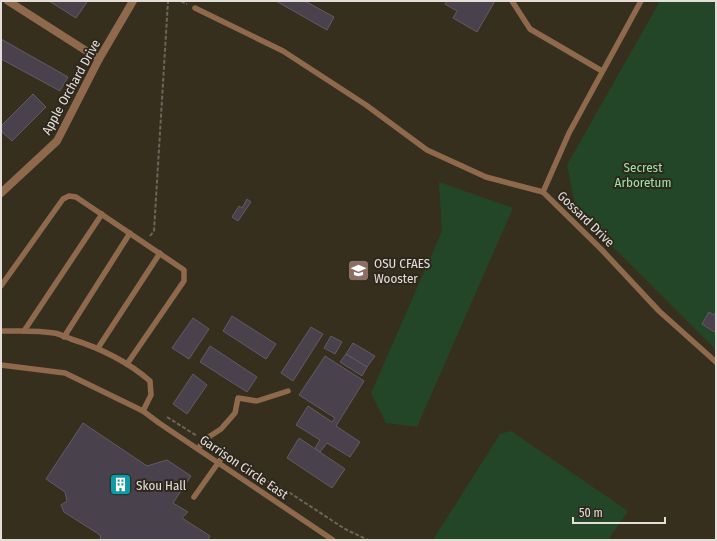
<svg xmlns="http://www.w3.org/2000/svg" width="717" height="541" viewBox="0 0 717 541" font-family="'Fira Sans Condensed',sans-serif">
<rect width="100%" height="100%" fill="#2e271d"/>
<rect fill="#362f1e" x="1" y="1" width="715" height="539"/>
<g fill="#234628">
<path d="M660,1h56v349l-140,-140 -9,-45z"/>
<path d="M439,182l74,26 -96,219 -31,-4 -15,-30 71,-162z"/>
<path d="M511,431l117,80 -20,29h-175l67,-106z"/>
</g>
<g fill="#49424c" stroke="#625a65">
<path d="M49,1h37l1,1 -11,16z"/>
<path d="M276,1h29l29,16 -7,13z"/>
<path d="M447,1h48l-18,31 -24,-14 4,-7 -12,-7z"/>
<path d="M1,39l67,38 -8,14 -59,-32z"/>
<path d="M33,94l13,13 -34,34 -11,-10v-5z"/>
<path d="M247,199l4,3 -13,19 -6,-4 7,-11 3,2z"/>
<path d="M709,312l5,3 2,-3v21l-14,-9z"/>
<path d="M232,316l44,28 -10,15 -43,-28z"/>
<path d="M193,318l16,11 -20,30 -17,-11z"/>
<path d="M311,327l12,7 -30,47 -12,-8z"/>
<path d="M331,336l11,6 -7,12 -11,-6z"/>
<path d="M353,343l22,13 -8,11 -21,-13z"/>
<path d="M210,346l47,31 -10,15 -47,-30z"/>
<path d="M346,354l21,13 -5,9 -22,-14z"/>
<path d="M325,356l39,25 -28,45 24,16 -10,15 -23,-14 -7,9 -5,-4 5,-8 -24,-15 12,-19 24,16 3,-4 -36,-23z"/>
<path d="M193,374l14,11 -20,29 -14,-10z"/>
<path d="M83,423l64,43 20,-6 24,16 -18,27 15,9 -6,6 28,18 -2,4h-107l-1,-5 -36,-23 -3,-7 6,-4 -2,-9 -19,-13z"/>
<path d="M299,438l46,31 -13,19 -45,-30z"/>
</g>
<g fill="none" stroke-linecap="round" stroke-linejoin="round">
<g stroke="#6b655c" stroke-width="2" stroke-dasharray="4 2" stroke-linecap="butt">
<path d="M181,1l6,3"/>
<path d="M150,236l4,-5 14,-230"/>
<path d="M167,417l30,19"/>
<path d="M252,473l38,20 55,36 23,11"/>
</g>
<g stroke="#8f694c" stroke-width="5.5">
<path d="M512,1l18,28 72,42"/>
<path d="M641,1l-72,132 -26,59 58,57 58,62 57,51"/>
<path d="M195,8l88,43 83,54 61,45 59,27 57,15"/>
<path d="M1,286l62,-87 6,-3 7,1 108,73v11l-57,83"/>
<path d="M1,331c17,0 36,-1 53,2 6,1 12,4 17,6 29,9 56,22 79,42l1,14 -8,16"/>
<path d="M24,331l78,-117"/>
<path d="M64,337l66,-104"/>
<path d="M98,348l62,-95"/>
<path d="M1,365l64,8 78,38 16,12 174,117"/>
<path d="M198,449l6,-9 17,-11 14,-16 3,-15 19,3 31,-10"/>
<path d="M194,497l29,-41"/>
</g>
<g stroke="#8f694c" stroke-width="8">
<path d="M8,1l91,58"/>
<path d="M1,193l56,-52 42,-82 34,-58"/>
</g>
</g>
<defs>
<symbol id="university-square" viewBox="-11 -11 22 22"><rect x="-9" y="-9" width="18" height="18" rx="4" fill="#8d6e63" stroke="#2e271d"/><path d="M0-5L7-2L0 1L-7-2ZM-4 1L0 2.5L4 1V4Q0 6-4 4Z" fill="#fff"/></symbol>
<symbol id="building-square" viewBox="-11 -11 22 22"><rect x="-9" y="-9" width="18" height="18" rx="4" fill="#0f9aa8" stroke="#2e271d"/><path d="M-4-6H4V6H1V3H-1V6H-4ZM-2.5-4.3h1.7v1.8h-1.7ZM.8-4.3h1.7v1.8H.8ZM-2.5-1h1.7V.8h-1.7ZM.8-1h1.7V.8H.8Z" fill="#fff"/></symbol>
</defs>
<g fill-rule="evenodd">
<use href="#university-square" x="346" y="258" width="25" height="25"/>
<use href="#building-square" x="108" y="472" width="25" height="25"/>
</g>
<g text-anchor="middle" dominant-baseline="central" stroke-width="4" stroke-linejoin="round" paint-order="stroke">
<g font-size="13" fill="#e3ded8" stroke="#2e271d">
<text transform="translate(71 87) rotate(-61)">Apple Orchard Drive</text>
<text transform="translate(586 219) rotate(44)">Gossard Drive</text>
<text transform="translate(244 467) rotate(34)">Garrison Circle East</text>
</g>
<g font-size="13" fill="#9ae3a4" stroke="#2e271d">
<text x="643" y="167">Secrest<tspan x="643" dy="15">Arboretum</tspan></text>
</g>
<g font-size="13" fill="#e3ded8" stroke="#2e271d" text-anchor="start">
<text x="374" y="263">OSU CFAES<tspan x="374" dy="15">Wooster</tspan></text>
<text x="136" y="485">Skou Hall</text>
</g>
</g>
<rect width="717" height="541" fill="none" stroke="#e3ded8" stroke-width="4"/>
<path d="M573 517v6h92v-6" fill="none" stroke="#e3ded8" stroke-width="2"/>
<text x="579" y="517" font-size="12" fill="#e3ded8" stroke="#2e271d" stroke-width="3" paint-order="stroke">50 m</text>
</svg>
